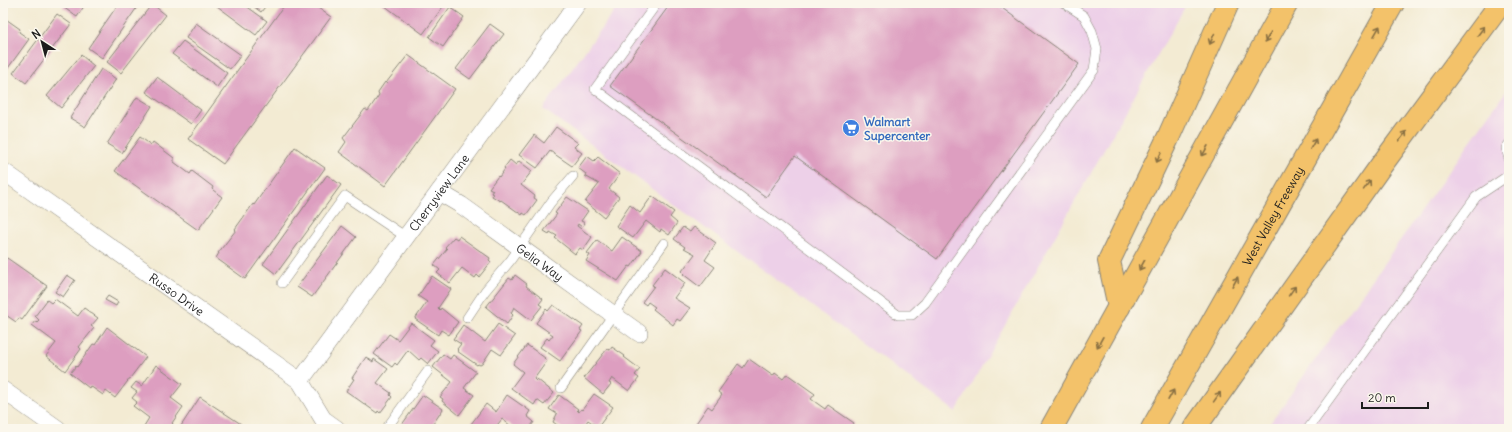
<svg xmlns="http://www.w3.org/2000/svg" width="1512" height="432" viewBox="0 0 1512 432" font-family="Delius,sans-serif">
<rect width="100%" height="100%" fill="#fbf7ec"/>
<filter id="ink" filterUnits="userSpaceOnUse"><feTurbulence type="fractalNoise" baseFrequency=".025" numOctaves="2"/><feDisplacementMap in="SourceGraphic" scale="8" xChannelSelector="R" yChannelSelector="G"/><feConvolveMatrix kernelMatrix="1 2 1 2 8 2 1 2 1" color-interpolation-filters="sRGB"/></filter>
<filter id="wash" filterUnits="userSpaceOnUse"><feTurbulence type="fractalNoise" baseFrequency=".012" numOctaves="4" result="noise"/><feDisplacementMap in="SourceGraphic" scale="16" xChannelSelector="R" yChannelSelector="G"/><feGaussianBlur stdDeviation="0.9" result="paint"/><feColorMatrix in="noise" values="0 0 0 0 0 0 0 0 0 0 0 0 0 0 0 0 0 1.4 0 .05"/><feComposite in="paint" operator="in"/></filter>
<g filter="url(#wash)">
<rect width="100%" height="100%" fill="#f3ebd3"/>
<g fill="#edd0e8">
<path d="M620,3h567l-231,409 -413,-303z"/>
<path d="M1509,87v342h-243z"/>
</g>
<g id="blocks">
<g fill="#dd9ec0">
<path d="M66,3h20l-9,14 -14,-10z"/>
<path d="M119,3h21l-38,55 -14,-10z"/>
<path d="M213,3h29l25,18 -11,14z"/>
<path d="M249,3h19l-7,9z"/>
<path d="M286,3h25l20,14 -108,147 -35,-25z"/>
<path d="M381,3h62l2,1 -22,30z"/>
<path d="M671,3h324l84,61 -142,195 -142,-103 -29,41 -156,-111z"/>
<path d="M152,4l14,11 -45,58 -14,-11z"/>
<path d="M450,7l14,10 -21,30 -14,-10z"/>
<path d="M57,14l14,10 -45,59 -13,-10z"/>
<path d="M3,17l17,12 -1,3 10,7 -26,36z"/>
<path d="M196,23l45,32 -11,14 -44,-31z"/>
<path d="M490,24l14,10 -34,45 -14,-10z"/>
<path d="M183,41l44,32 -10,14 -45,-33z"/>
<path d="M81,55l13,11 -33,42 -14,-12z"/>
<path d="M408,55l47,34 -70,97 -46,-34 7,-10 -3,-4 22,-29 3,2 11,-16 -1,-3 7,-10 1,1z"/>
<path d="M101,69l15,10 -31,48 -15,-9z"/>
<path d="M157,77l44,33 -10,14 -45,-32z"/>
<path d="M137,97l15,9 -30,47 -15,-9z"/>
<path d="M556,127l22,16 -4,4 8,6 -10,13 -22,-15 -13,17 -18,-13 15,-20 10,8z"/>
<path d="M140,137l11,8 2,-3 21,16v4l16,12 2,-3 21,16 -1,2 1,1 9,7 -24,33 -83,-59z"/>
<path d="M295,147l30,21 -80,111 -29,-21 3,-5h-1l18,-23 -1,-1 18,-25 1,1z"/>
<path d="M587,156l7,5 4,-4 22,17 -11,15 10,8 -15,20 -19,-15 14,-18 -14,-8 1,-2 -8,-6z"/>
<path d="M510,160l6,5 3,-4 13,10 -11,14 14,11 -1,2 3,2 -11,15 -3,-2 -1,2 -21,-15 -1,1 -8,-5 1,-2 -2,-1 2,-3 -4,-2 9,-12 1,1 6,-8 -1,-1z"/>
<path d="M327,175l14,10 -65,89 -13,-10z"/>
<path d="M652,196l22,16 -4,5 7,6 -8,12 -8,-6 -1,3 -14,-11 -13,17 -17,-12 14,-21 10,8z"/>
<path d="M567,197l21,14 -7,10 4,2 -3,4 -4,-3 -1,2 15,11 -9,13 -3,-2 -5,6 -20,-16 2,-2 -7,-4 -1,2 -5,-3 13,-17 -2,-1z"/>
<path d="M342,226l14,11 -44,60 -15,-10z"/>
<path d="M683,227l7,5 4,-5 22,16 -11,17 10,7 -15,20 -17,-13 1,-1 -2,-2 13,-17 -11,-6 1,-1 -11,-8z"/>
<path d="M459,236l31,22 -1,2 2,2 -12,15 -2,-2 -2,3 -13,-10 -12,15 -13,-10 3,-3 -6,-5 13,-16 -2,-2 9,-10 3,2z"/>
<path d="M622,237l20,14 -11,16 -2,-1 -11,15 -32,-20 4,-6 -3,-2 10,-13 15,11z"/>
<path d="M7,258l40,28 -25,34 -3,-2 -3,4 -13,-9v-49z"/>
<path d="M665,268l20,15 -11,15 16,10 -10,13 -3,-2 -4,6 -20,-16 2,-2 -7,-5 -2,3 -4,-3 12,-16 -2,-1z"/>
<path d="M67,275l8,5 -12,17 -8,-5z"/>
<path d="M515,275l12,9 -1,2 17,13 -4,5 3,2 -11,14 -17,-13 -3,6 2,2 -6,9 -21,-17 23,-29 3,2z"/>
<path d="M432,276l19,13 -13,19 2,2 1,-2 17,14 -9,13 -8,-5 -3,5 -23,-16 12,-17 -9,-6z"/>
<path d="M108,296l10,6 -2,4 -11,-6z"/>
<path d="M55,299l23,17 6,-8 14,10 -7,8 3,2 -15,19 2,2 -16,22 -19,-15 10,-13 -24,-18 3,-4 1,2 3,-3 -4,-4 12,-16 4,3z"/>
<path d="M553,305l30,21 -3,4 2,1 -22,30 -20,-14 7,-9 2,2 4,-5 -17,-12 10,-14 2,2z"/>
<path d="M411,323l23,17 -4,5 8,6 -10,13 -7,-6 -2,2 -11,-10 -11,15 -2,-2 -3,4 -18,-13 15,-20 9,6z"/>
<path d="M498,324l17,12 -14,19 -9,-6 -10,15 -2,1 -2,-1 -1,1 -20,-14 1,-1 -1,-1 4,-5 -8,-5 10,-14 22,17z"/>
<path d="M107,327l39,30 -31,41 -9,-7 -3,4 -13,-9 -1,2 -19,-15 6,-7 1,1 16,-23 2,1z"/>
<path d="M527,345l18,13 -1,1 3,2 -13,18 2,2 1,-2 17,14 -10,12 -7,-5 -3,5 -23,-17 12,-16 -10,-8z"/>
<path d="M612,347l13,9 -1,1 16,12 -5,6 4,3 -10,13 -17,-13 -3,5 2,1 -8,10 -19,-16 23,-29 3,1z"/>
<path d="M443,354l7,5 3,-4 23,17 -12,16 10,7 -15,20 -17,-14 1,-2 -3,-2 12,-15 -19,-15z"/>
<path d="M366,357l7,5 1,-3 14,10 -11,14 14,10 -1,2 2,2 -12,16 -2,-2 -1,2 -31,-22 8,-12 -2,-1z"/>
<path d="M749,359l24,17 2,-3 8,6 4,-5 28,20 -4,5 14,10 3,-4 26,18 -3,5 1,1h-160l16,-23 4,3 10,-14 -4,-3 20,-28 5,4z"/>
<path d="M156,365l26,19 -11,14 12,9 -11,16 1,1 -3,5h-22l-4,-3 5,-8 -16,-12 4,-4 -5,-4 5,-6 -6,-4 5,-6 6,4z"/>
<path d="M594,394l19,13 -15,20 -10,-7 -6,9h-19l-10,-7 4,-8 -8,-5 10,-14 19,14 -1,1 2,2 2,-3 1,1z"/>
<path d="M423,395l20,14 -10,15 8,5h-36l-4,-3z"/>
<path d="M507,395l23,16 -3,5 7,6 -5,7h-14l-13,-10 -8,10h-16l-7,-5 15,-20 10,8z"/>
<path d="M200,397l41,27 -4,5h-58z"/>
</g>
</g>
</g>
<g filter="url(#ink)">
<use href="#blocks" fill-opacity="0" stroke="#888478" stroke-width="1"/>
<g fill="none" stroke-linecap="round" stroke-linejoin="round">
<defs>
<g id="lane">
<path d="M657,3l-62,86 303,226h14l13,-12 169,-233 3,-21 -5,-18 -8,-15 -20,-13"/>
<path d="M1509,144l-3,4 3,11"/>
<path d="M282,283l63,-87 61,41"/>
<path d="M467,318l18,-27 25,-30 41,-59 22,-26"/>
<path d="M561,388l103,-145"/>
<path d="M386,429l42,-58"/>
<path d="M1308,429l168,-232 33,-22"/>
</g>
<g id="street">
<path id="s1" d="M3,171l297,210 23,38 14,10"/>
<path id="s2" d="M439,192l22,13 178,128"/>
<path id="s3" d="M300,381l278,-378"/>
<path d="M3,390l55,39"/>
</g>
<g id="highway">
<path d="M1119,307l-10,-46 59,-123 60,-135"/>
<path d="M1051,429l236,-426"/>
<path id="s4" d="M1152,429l241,-426"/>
<path d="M1194,429l186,-262 121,-164"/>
</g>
</defs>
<use href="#lane" stroke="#888478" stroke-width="10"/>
<use href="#street" stroke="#888478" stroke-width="18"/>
<use href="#highway" stroke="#888478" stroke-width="24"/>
<use href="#lane" stroke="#fff" stroke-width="9"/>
<use href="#street" stroke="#fff" stroke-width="17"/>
<use href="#highway" stroke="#f3c26a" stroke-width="22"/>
</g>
<defs><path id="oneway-shaft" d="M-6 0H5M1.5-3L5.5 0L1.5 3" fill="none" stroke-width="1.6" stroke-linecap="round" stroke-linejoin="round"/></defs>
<g stroke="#886f43">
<use href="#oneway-shaft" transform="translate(1377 31) rotate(-60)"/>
<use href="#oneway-shaft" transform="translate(1481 31) rotate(-53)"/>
<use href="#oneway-shaft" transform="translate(1268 37) rotate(119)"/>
<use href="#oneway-shaft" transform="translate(1212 39) rotate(114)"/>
<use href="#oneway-shaft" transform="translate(1403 136) rotate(-53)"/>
<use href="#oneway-shaft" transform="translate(1313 144) rotate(-61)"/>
<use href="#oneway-shaft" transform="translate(1205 151) rotate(119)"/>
<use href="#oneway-shaft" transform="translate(1159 157) rotate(116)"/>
<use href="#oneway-shaft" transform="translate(1367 185) rotate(-55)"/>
<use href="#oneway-shaft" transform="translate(1142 265) rotate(119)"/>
<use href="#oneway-shaft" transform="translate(1235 282) rotate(-61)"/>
<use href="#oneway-shaft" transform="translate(1292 291) rotate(-55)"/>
<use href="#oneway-shaft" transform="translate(1100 342) rotate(119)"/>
<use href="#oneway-shaft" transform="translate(1171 395) rotate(-61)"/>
<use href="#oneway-shaft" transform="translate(1217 397) rotate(-55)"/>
</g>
</g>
<defs>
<symbol id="supermarket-disc" viewBox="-11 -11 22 22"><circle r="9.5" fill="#3f7fe0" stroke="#fbf7ec"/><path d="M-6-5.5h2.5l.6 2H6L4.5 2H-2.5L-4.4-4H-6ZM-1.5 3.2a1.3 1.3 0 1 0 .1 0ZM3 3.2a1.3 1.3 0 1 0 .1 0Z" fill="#fff"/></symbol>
</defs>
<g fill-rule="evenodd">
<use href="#supermarket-disc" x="841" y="118" width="20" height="20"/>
</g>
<g text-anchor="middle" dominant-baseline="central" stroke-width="3" stroke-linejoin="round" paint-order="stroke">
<g font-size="12" font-weight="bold" fill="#366cbe" stroke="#fbf7ec" text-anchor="start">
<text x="864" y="121">Walmart<tspan x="864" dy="14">Supercenter</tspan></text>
</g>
<g font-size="12" fill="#1c1c1c" stroke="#fbf7ec">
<text stroke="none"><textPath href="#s3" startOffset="234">Cherryview Lane</textPath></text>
<text stroke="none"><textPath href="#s4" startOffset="245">West Valley Freeway</textPath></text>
<text stroke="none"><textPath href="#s2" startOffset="123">Gelia Way</textPath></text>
<text stroke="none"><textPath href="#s1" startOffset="213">Russo Drive</textPath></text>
</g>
</g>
<rect width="1512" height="432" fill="none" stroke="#fbf7ec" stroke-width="16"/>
<g transform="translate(42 42) rotate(324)" stroke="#fbf7ec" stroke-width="3" paint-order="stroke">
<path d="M0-3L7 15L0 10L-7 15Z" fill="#1c1c1c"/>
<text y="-6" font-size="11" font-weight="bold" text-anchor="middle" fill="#1c1c1c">N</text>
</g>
<path d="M1362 402v6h66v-6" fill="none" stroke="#1c1c1c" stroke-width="2"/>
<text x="1368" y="402" font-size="12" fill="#1c1c1c" stroke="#fbf7ec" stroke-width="3" paint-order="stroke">20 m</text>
</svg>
